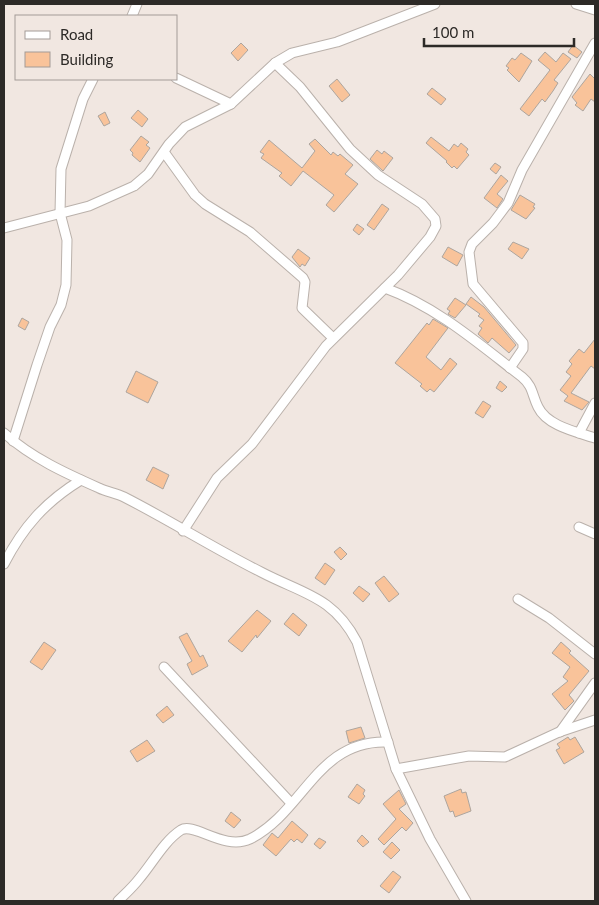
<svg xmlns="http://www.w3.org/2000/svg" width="599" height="905" viewBox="0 0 599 905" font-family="Lato,sans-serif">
<rect width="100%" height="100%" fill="#f1e7e1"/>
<g fill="#f9c39a" stroke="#ada59e">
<path d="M241,43l7,7 -10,11 -7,-8z"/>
<path d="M573,45l9,7 -5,6 -9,-6z"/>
<path d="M545,52l11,10 7,-9 8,6 -17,21 4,3 -5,8 -8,11 -3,-3 -13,17 -9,-7 30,-39 -12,-10z"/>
<path d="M521,53l11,8 -13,21 -12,-12 2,-2 -3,-2 6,-8 3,2z"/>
<path d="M590,74l5,5v23l-4,-3 -8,12 -8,-6 2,-2 -5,-6z"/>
<path d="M337,79l13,16 -8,7 -13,-16z"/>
<path d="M432,88l14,11 -5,6 -14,-11z"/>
<path d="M138,110l10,9 -6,8 -11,-9z"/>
<path d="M105,112l5,11 -6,3 -6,-10z"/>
<path d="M141,136l8,6 -3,3 4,3 -10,14 -8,-7 1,-2 -3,-3z"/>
<path d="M431,137l18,14 5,-7 4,3 3,-4 7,6 -2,3 3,3 -12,14 -3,-3 -2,2 -6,-6 1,-1 -21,-18z"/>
<path d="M315,139l16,16 2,-3 5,4 2,-2 13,11 -8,9 13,10 -24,28 -8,-7 8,-10 -31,-24 -12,15 -12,-10 3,-3 -21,-15 3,-4 -4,-2 9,-12 33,28 13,-17 -6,-7z"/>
<path d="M377,150l5,4 2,-3 9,7 -10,13 -13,-12z"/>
<path d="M495,163l6,4 -5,7 -6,-5z"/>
<path d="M501,175l7,6 -11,13 6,5 -6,9 -13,-10z"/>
<path d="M520,195l15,9 -2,3 2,1 -9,11 -15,-9z"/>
<path d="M382,204l7,5 -15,21 -7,-5z"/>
<path d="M357,224l7,5 -5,6 -6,-5z"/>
<path d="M513,242l16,7 -7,10 -14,-10z"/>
<path d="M448,247l15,8 -6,11 -15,-9z"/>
<path d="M298,249l12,9 -5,8 -3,-2 -2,3 -8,-10z"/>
<path d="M471,297l13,10 32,38 -7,8 -17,-15 -4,5 -10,-9 4,-6 -3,-2 5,-6 -6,-4 2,-2 -14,-10z"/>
<path d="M455,298l11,7 -11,13 -7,-4 2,-3 -3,-2z"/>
<path d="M22,318l7,4 -4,8 -7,-4z"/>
<path d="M433,319l15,9 -22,29 15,13 9,-12 7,6 -23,28 -4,-3 -3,3 -7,-6 2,-2 -27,-21 32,-40 2,2z"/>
<path d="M595,339v30l-4,-3 -20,27 18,9 -7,8 -18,-9 4,-5 -8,-6 11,-14 -5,-4 6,-8 -3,-3 10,-12 5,4z"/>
<path d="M136,371l22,11 -10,21 -22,-11z"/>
<path d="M500,381l7,6 -5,5 -6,-4z"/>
<path d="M483,401l8,5 -8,12 -8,-5z"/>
<path d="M153,467l16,8 -6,14 -17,-9z"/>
<path d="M340,547l7,7 -6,6 -7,-8z"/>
<path d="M325,563l10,7 -10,15 -10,-7z"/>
<path d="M384,576l15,18 -10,8 -14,-19z"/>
<path d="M359,586l11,8 -7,8 -10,-9z"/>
<path d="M257,610l14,11 -14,17 -1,-3 -14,17 -14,-11z"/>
<path d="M293,613l14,12 -8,11 -15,-12z"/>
<path d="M187,633l13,24 3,-2 5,11 -16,9 -5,-11 5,-3 -13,-24z"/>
<path d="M44,642l12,8 -14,20 -12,-8z"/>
<path d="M561,642l10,9 -2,2 20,18 -20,24 5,6 -9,9 -13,-16 16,-13 -5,-4 7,-10 -18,-14z"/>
<path d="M167,706l7,9 -11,8 -7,-8z"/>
<path d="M361,727l4,11 -16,5 -3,-12z"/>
<path d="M568,737l2,3 5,-3 9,15 -20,12 -8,-14 4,-2 -3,-4z"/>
<path d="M147,740l8,11 -18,11 -7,-11z"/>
<path d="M357,784l8,6 -2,4 2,2 -6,8 -11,-7z"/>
<path d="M461,789l1,4 4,-1 5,19 -16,6 -2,-6 -3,1 -6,-16z"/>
<path d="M399,790l7,14 -7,5 14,14 -7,8 -4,-4 -18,18 -6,-6 18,-20 -13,-15z"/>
<path d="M231,812l10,8 -7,8 -9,-7z"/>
<path d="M292,821l16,14 -6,8 -5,-4 -3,3 -3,-3 -15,17 -13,-11 9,-12 6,5z"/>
<path d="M362,835l7,7 -6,5 -6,-6z"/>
<path d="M319,838l7,4 -6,7 -6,-5z"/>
<path d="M392,842l8,8 -9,9 -8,-7z"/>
<path d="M393,871l8,6 -12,16 -9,-7z"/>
</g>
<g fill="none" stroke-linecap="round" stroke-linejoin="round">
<defs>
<g id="minor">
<path d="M576,4l19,6"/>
<path d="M132,16l5,-12"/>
<path d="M176,78l55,26"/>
<path d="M164,152l31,43 10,9 45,28 53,46 2,4 -3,26 31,30"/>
<path d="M4,228l85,-22 45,-20 14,-12 21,-30 16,-17 46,-23 44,-41 17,-10 45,-11 98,-38"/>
<path d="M385,288c52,19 94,56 137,89 11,9 10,18 16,30 9,19 39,25 57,31"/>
<path d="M510,368l13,-19v-6l-50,-59 -4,-32 3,-8 21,-21 15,-20 14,-33 73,-127"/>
<path d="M4,433c28,25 61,40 95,55 8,4 17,5 25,9 47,24 91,52 137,75 42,22 72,24 96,70l39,127 34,70 36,62"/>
<path d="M579,433l16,-30"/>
<path d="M13,441l24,-76 13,-38 11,-22 5,-20 1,-45 -7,-27 1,-44 22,-70 10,-20"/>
<path d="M579,527l16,7"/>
<path d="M183,531l34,-53 35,-34 74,-98 72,-71 32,-38 6,-11 -1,-7 -13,-15 -44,-29 -28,-26 -50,-62 -25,-24"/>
<path d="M4,564c19,-37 41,-62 77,-84"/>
<path d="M518,599l31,19 46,36"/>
<path d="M164,667l127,136"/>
<path d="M560,732l35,-49"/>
<path d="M396,769l73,-13 36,1 54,-25 36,-12"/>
<path d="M118,901c7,-7 15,-14 21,-22 13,-15 25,-38 42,-49 13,-8 43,21 69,9 54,-27 67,-100 138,-97"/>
</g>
</defs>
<use href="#minor" stroke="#bab1ab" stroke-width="11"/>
<use href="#minor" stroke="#fff" stroke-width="9"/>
</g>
<rect width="599" height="905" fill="none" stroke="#2d2a27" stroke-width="10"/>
<rect x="15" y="15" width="162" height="65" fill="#f1e7e1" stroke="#a39b97"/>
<rect x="25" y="31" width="25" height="8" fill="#ffffff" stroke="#a39b97"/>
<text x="60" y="40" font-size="15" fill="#2d2a27">Road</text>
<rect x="25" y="52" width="25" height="15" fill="#f9c39a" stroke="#a39b97"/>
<text x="60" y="65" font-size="15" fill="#2d2a27">Building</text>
<path d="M424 38v8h150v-8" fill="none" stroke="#2d2a27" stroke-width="2.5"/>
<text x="432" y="38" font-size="15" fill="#2d2a27" stroke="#f1e7e1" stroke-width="4" paint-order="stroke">100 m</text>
</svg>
